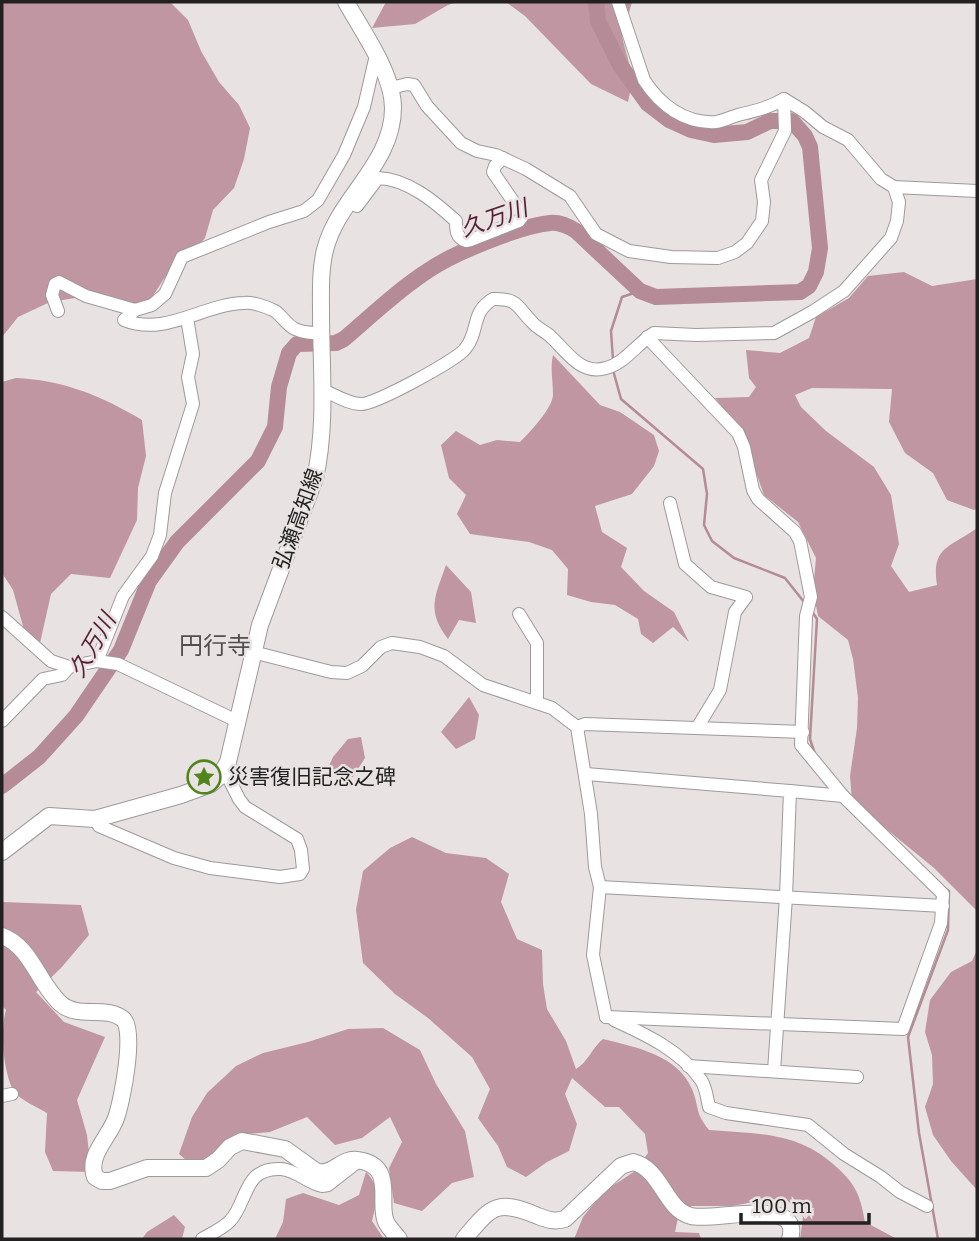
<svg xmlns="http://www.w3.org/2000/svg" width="979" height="1241" viewBox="0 0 979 1241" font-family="Bitter,'Noto Sans JP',serif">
<rect width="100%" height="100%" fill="#e8e2e3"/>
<g fill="#bf96a1">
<path d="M2,2h168l18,18 13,31 18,31 20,23 11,23 -6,31 -10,29 -21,22 -8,28 -15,17 -23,19 -18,28 -25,4 -49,-8 -25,4 -32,15 -16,20z"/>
<path d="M386,2h71l-9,3 -33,19 -43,4z"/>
<path d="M506,2h126l-10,35 11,41 -5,24 -37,-18 -66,-68z"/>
<path d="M904,272l28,14 45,-7v230l-3,1 -27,-10 -14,-27 -28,-20 -16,-31 3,-33 -80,-1 -17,7 6,12 25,24 48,36 17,28 8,49 -8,22 18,26 28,-7c-6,-39 13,-37 40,-57v383l-43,-43 -82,-67 -2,-25 7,-48 1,-30 -5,-39 -5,-19 -30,-24 -5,-26 3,-32 -18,-36 -34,-27 -23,-65 -26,-32 34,-1 7,-10 -7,-9 -3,-28 34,3 29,-15 7,-21 33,-19 19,-22z"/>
<path d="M553,355l47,50 20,7 34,23 5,16 -5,15 -22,28 -37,12 7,26 25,16 -6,19 23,24 30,21 15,30 -16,-15 -20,16 -12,-9 -3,-15 -23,-14 -24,-3 -24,-7 1,-26 -16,-19 -23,-8 -59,-8 -13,-20 9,-19 -17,-17 -8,-33 15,-14 24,14 17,-5 23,2c10,-10 32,-33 33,-47 0,-14 -3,-26 0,-40z"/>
<path d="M16,378c47,2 86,18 126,42l4,36 -8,32 -1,32 -27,58 -39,-4 -20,20 -11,49 -14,-6 -13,-47 -11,-17v-191z"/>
<path d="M446,565l25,27 5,31 -17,-3 -11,19c-22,-29 -13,-42 -2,-74z"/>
<path d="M469,697l10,18 -4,24 -19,10 -15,-17z"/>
<path d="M361,737l4,21 -12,19 -25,-9 5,-11 15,-18z"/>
<path d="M412,837l34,16 40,5 23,16 -8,28 16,37 25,11 1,34 4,25 19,32 10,28c12,-7 16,-21 27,-30 32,8 75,16 89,50 8,20 2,22 17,41 46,4 86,1 123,33 23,20 28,30 33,59l32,17h-97l3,-22 -15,-16 -18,-2 -38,7h-41l-13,12 -3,14 24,1 2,6h-127l9,-22 13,-16 12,-12 27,-18 13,-18 -3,-19 -26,-27h-14l-33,-29 -7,16 12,30 -8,27 -22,11 -21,15 -19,-10 -9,-21 -20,-28 12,-29 -18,-32 -44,-39 -33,-24 -32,-31 -7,-53 7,-39 27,-23z"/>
<path d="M2,902l79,3 8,30 -28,33 -25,24 28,30 41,15 -28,63 10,35 4,37 -38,-1 -8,-19 2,-39c-10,-6 -27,-13 -33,-22 -11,-17 -14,-63 -8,-81l-4,-4z"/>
<path d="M977,950v240l-26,-29 -18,-26 -8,-28 8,-23 -1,-29 -7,-23 5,-32 21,-28 21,-11z"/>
<path d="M383,1028l37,22 16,34 29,47 9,46 -22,6 -30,28 -28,-8 -5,-35 13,-26 -12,-25 -28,21 -27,7 -28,-28 -37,15 -34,3 -21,24 -21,8 -15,-13 13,-37 15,-24 29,-27 27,-13 45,-11 40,-13z"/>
<path d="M366,1172c15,15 11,29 6,49l12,18h-109l8,-17 3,-23 17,-6 36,12 20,-10z"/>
<path d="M174,1215l11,12 -3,12h-40l5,-7z"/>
</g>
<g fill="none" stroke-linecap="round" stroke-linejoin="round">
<g stroke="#b48b96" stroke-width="2.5">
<path d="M613,360l-2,-29 11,-34 18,-6"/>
<path d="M613,370l8,29 82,70 4,25 -3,31 8,16 22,17 51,20 19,24"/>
<path d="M813,613l4,6 -7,120 5,15"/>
<path d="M938,1239l-19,-106 -11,-96 40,-107 1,-39 -3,-2"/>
</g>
<path stroke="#b48b96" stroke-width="16" d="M2,786l37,-29 37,-41 45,-66 28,-69 28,-39 81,-81 17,-34 4,-40 10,-34 8,-9 39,-1 8,-4c27,-23 55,-50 85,-69 25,-17 91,-44 121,-47 10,-1 18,3 26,8l64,60 16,6 144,-5 9,-6 7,-14 4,-24 -10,-101 -5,-11 -13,-15h-22l-23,11 -33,3 -23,-5 -22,-10 -21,-16 -28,-39 -22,-44 -2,-19"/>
<defs>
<g id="minor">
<path d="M618,2l26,78c16,25 41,44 72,42 7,-1 15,-5 22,-7 16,-4 31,-7 46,-16l21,13 18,15 25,13 33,39 13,8 83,4"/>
<path d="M391,88l16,-4 7,1 13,21 34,37 16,8 19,4 30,14 44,27 26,38 33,17 42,6 47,1 17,-6 12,-9 15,-22 2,-19 -3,-22 24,-49 -1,-32"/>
<path d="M351,202l6,4 21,-28c30,1 57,24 78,43 0,9 0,17 10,20l5,-1 48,-19 3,-4 -1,-4 -28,-41 2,-6 8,-8"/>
<path d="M135,310l-11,10c41,17 79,-16 120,-17 9,-1 23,4 31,8 7,5 12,14 20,18 8,4 17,4 26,4"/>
<path d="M58,311l-6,-16 3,-11 4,-2 27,14 49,14 17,-5 13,-11 17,-37 87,-35 35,-11 14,-11 26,-45 20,-48 12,-52"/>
<path d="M321,389c12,5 27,15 40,15 13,1 96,-44 104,-55 15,-18 5,-36 28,-50 25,-1 24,8 39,23 5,6 12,9 17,13 17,15 31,41 57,33 19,-5 32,-25 48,-35l42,2 78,-2 38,-21 32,-21 47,-53 6,-17 2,-19 -5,-15"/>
<path d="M670,503l15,61 26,23 35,10 -11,15 -15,78 -23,38"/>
<path d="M519,614l18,29v60"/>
<path d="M2,617l49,44 18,6 28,-6 21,3 121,58"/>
<path d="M253,652l78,20 16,1 15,-7 19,-19 11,-4 28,4 24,9 39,29 69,23 25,19 14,87 4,53 5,20 -7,68 13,62"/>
<path d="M97,661l26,-65 29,-40 8,-21 5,-42 28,-89 -5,-27 5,-23 -6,-36"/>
<path d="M2,721l41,-42 19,-4 7,-8"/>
<path d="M577,727l8,-3 218,8"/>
<path d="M586,774l204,17 -4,106 -12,174"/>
<path d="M790,791l53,5"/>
<path d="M95,819l4,7 75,32 36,10 70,9 20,-3 3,-5 -2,-19 -4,-11 -52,-32 -6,-8 -15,-30"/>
<path d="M600,887l343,19"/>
<path d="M606,1017l297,12 38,-106 2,-29 -100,-98 -42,-51 5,-129 5,-19 -11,-56 -5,-9 -37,-33 -5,-9 -9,-43 -6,-14 -91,-96"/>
<path d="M614,1020c31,14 67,31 87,60 5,7 6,18 8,27l17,6 82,12 36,29 37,23 19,15 27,14"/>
<path d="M688,1066l169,11"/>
<path d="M2,1096l10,-2"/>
<path d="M202,1239c10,-6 20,-10 28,-18 18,-19 13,-54 51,-52 15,1 27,14 41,17l6,-1 32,-25"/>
</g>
<g id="major">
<path d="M2,852l47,-36 46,3 86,-24 30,-11 8,-7 9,-15 32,-137 55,-147c12,-53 6,-110 6,-165 0,-21 -1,-43 4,-63 13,-52 68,-86 68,-142 0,-35 -31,-77 -47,-106"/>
<path d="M2,936c29,10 37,49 59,68 17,15 45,1 62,15 13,10 -1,83 -7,99 -7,20 -29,37 -21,59l7,4h8l37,-13h59l12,-8 12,-13 12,-6 43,8 32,23c17,3 24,-14 40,-12 40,5 20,42 29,62 3,6 9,12 13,17"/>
<path d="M464,1239c27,-32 32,-41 74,-23 10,4 17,6 27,3l56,-53 12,-4c29,7 32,48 58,54 24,6 112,-21 99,23"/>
</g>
</defs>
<use href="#minor" stroke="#9e999b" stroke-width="14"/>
<use href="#major" stroke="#9e999b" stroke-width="18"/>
<use href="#minor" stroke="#fff" stroke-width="12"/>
<use href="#major" stroke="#fff" stroke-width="16"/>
</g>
<defs>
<symbol id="sight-ring" viewBox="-11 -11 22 22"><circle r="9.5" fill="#e8e2e3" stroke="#51841a" stroke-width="1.5"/><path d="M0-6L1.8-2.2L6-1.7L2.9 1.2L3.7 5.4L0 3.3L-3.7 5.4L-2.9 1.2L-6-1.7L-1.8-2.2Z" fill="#51841a"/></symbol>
</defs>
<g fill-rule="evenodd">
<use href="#sight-ring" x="185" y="758" width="38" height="38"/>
</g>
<g text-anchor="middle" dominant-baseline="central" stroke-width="5" stroke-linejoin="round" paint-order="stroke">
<g font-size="21" fill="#222020" stroke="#e8e2e3">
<text transform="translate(298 519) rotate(-70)">弘瀬高知線</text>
</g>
<g font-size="21" fill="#222020" stroke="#e8e2e3" text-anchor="start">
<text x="228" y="777">災害復旧記念之碑</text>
</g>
<g font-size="23" font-style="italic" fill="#541f32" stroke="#e8e2e3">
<text transform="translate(494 218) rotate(-19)">久万川</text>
<text transform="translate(92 645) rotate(-60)">久万川</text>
</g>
<g font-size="24" fill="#534f50" stroke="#e8e2e3">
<text x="215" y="646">円行寺</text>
</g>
</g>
<rect width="979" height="1241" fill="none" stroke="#222020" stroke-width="7"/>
<path d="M741 1213v10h128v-10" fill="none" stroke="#222020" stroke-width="3.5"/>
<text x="752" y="1213" font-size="21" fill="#222020" stroke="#e8e2e3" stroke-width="5" paint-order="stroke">100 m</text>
</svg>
